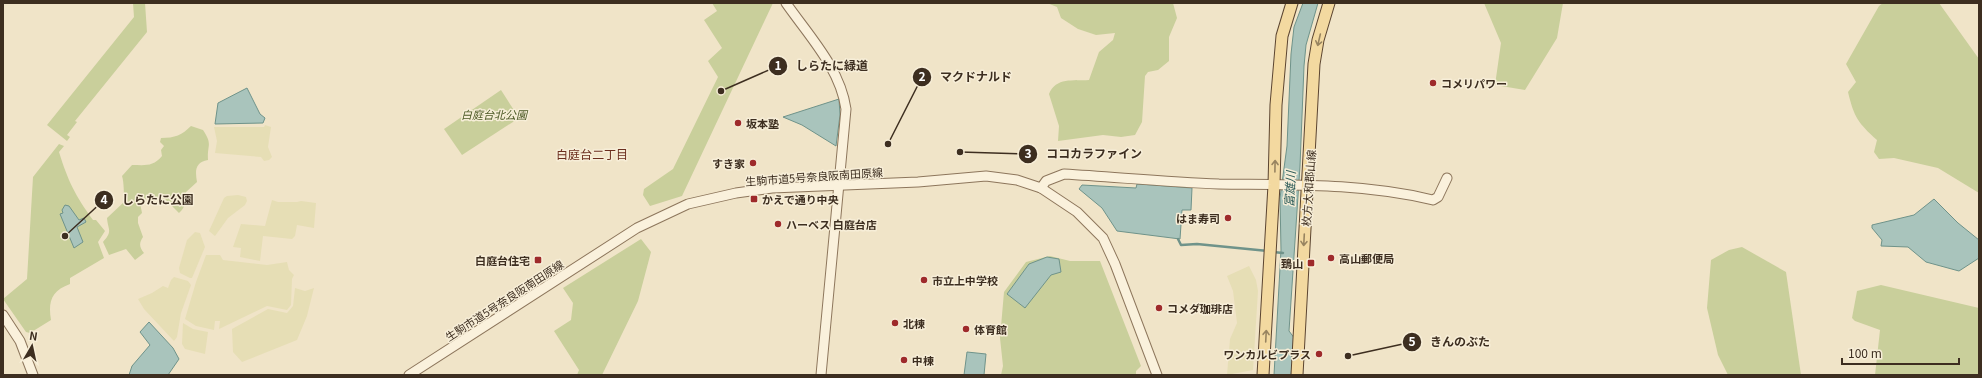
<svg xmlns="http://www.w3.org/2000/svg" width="1982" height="378" viewBox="0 0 1982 378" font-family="Georgia,'Noto Sans JP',serif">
<rect width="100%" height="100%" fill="#f0e4c8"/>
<g fill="#e6deb5">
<path d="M265,125l6,2 -3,20 4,10 -3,3 -5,1 -3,-4 -46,-4 2,-12 -3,-14h50z"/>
<path d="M238,195l8,2 1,4 -2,4 -17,13 -13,18 -6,-5 15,-33 3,-2z"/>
<path d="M272,200l6,2h19l4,-1 15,2 -2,25 -17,-3 -2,11 -3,3 -29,-3 -3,25 -20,-4 1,-9 -8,-1 8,-23 24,2z"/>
<path d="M195,232l5,1 5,14 -13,31h-2l-10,-5 -1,-5 8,-28z"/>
<path d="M206,255h14l3,5 44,5 20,-3 2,8 5,5 -2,4 -1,26 -4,5 -20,-4 -48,23 1,-8h-5l-1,9 -18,-4 -11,-7 11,-37z"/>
<path d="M1249,266l7,14 2,11 -5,79 -26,5 3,-36 7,-16 -4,-32 -6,-15z"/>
<path d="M174,277l14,4 3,4 -10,28 -4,24 -3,4 -30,-32 -6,-10 14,-6 11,-7 5,2 3,-8z"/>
<path d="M295,288l10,3 9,-3 -7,28 -10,24 -55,22 -9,-10 -1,-23 36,-20 19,4 6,-7z"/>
<path d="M183,323l10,6 15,3 -3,22 -20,-5 -3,-5z"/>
</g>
<g fill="#c9cf9b">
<path d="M133,3h12l2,29 -72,89 2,1 -10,13 3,2 -3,4 -20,-16 87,-108z"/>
<path d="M712,3h61l-91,193 -32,10 -7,-11 1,-6 29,-20 45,-92 -10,-16 14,-13 -18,-28 13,-9z"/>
<path d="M1047,3h126l4,15 -8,19v24l-11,9 -10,2 -3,4 -3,46 -7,13 -14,2 -18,-2 -45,6 1,-15 -10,-32c7,-17 24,-13 40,-14l10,-28 14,-12 2,-7 -19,2 -18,-6 -17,-11 -4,-11z"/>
<path d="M1484,3h79l-6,35 -32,52 -30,-5 6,-42z"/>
<path d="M1883,3h56l40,56v134l-41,-25 -44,-10 -15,1 -5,-7 3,-12c-19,-17 -23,-23 -29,-48l8,-10 -10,-18 33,-58z"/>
<path d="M501,90l18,28 -57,37 -18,-26z"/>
<path d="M191,126l12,4c10,15 4,14 5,30 -13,2 -13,11 -11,22l-11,10c0,8 0,15 -7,21l-14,-14 -14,-3 -11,7 2,10 -4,4v6l5,14c-4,6 -4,10 1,16l-9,7 -9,-11 -17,6 -6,-13c10,-11 5,-12 4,-24l17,-16c0,-7 0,-20 -2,-26l10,-11c13,0 21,2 30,-9l-1,-6 3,-4 -4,-4 1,-4c14,0 21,-3 30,-12z"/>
<path d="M59,144l5,2 -5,6c9,29 16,43 34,68h3l9,11 -7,11 6,16 -34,20v6c-19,7 -22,18 -19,36l-21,13 -4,-1 -23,-33 24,-20 6,-102z"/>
<path d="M641,239l10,13 -13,49 -36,74h-25l2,-5 -25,-39 17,-11 2,-17 -10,-15z"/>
<path d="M1742,247l44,25 15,103h-73l-10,-20 -11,-47 4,-48 18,-10z"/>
<path d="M1050,256l20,5h30l41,105 -5,5v4h-135l2,-9 -3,-28 4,-46 22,-30z"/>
<path d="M1881,285l98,23v67h-104l5,-45 -25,-9 -3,-3 5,-27z"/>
</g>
<g fill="#a9c4bc" stroke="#6f938a">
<path d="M1303,3h15l-12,42 -2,21 -4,100 -11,165 6,8 -4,36h-17l7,-125 -1,-52 7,-52 4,-92 3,-27z"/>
<path d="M247,88l13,26 5,4 -2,5 -48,1 3,-21z"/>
<path d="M839,99l1,16 -4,31 -34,-21 -19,-8z"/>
<path d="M1137,184l55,4 -1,22h-9l-2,29 -63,-8 -15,-23 -23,-19 3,-4 54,3z"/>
<path d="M1934,199l24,24 21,17v18l-20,13 -33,-9 -18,-15 -27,-1 1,-6 -10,-12v-3l42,-10z"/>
<path d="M65,205l4,1 10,14 5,-2 2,4 -9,5 6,15 -9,6 -14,-34 3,-1 -1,-3z"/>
<path d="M1047,257l12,2 2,13 -10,3 -26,33 -18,-14 22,-30z"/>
<path d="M149,322l24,26 6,11 -11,16h-39l3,-9 18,-21 -10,-13z"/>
<path d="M967,352l19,2 -2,21h-20z"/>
</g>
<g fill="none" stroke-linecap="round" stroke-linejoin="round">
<g stroke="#6f938a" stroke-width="2.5">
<path d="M1178,239l3,6 16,-1 71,7"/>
<path d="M1273,252l10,1"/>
</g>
<defs>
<g id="tertiary">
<path d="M786,3c23,33 54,65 60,106l-25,266"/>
<path d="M1041,188l5,-7 18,-7c51,3 103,8 155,10 72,1 144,-1 214,16l5,-3 9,-19"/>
<path d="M3,315l17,26 13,34"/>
<path d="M409,375l228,-147 51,-24 48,-11 36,-5 146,-6 68,-6 31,4 24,8 36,24 26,26 12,26 42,111"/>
</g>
<g id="primary">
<path d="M1263,375l11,-190 2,-80 6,-69 10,-33"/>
<path d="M1297,375l17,-311 4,-24 11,-37"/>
</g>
</defs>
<use href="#tertiary" stroke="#8d765c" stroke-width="11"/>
<use href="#primary" stroke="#5b4430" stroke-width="13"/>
<use href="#tertiary" stroke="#faf1dc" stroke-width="9"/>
<use href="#primary" stroke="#f3d9a0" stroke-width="11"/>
</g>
<defs><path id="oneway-shaft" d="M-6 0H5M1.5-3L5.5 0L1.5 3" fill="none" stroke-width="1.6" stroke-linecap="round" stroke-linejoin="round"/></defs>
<g stroke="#988460">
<use href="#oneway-shaft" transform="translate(1319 40) rotate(103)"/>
<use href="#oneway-shaft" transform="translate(1275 166) rotate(-89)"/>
<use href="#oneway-shaft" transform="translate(1304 240) rotate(93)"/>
<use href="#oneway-shaft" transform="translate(1266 336) rotate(-87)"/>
</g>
<g fill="#9e2a2b" stroke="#f7eed8" stroke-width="1.5">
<circle cx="1433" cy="83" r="4"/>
<circle cx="738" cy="123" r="4"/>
<circle cx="753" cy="163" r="4"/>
<rect x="750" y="195" width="8" height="8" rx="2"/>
<circle cx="1228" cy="218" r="4"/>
<circle cx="778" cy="224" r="4"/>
<circle cx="1331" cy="258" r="4"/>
<rect x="534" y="256" width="8" height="8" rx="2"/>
<rect x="1307" y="259" width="8" height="8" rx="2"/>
<circle cx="924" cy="280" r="4"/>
<circle cx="1159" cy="308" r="4"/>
<circle cx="895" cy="323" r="4"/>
<circle cx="966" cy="329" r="4"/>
<circle cx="1319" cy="354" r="4"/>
<circle cx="904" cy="360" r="4"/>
</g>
<g text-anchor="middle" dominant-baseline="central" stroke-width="3" stroke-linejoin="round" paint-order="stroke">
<g font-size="11" font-weight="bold" fill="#3d2e20" stroke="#f7eed8" text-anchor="start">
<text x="1441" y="83">コメリパワー</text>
<text x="746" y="123">坂本塾</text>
<text x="745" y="163" text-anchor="end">すき家</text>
<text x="762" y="199">かえで通り中央</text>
<text x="1220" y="218" text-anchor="end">はま寿司</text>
<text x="786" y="224">ハーベス 白庭台店</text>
<text x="1339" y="258">高山郵便局</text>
<text x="530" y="260" text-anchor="end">白庭台住宅</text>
<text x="1303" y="263" text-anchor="end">鵄山</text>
<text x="932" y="280">市立上中学校</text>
<text x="1167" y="308">コメダ珈琲店</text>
<text x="903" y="323">北棟</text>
<text x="974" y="329">体育館</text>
<text x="1311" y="354" text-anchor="end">ワンカルビプラス</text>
<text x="912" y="360">中棟</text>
</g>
<g font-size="11" font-style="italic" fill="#4d5a26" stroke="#f7eed8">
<text x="494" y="114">白庭台北公園</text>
</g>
<g font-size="11" fill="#3d2e20" stroke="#f7eed8">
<text transform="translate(814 176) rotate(-4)">生駒市道5号奈良阪南田原線</text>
<text transform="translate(1308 188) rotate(-86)">枚方大和郡山線</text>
<text transform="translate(504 300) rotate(-33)">生駒市道5号奈良阪南田原線</text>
</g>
<g font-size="12" fill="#6b2e1e" stroke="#f7eed8">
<text x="592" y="153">白庭台二丁目</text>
</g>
<g font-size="12" font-style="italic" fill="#2f5d5a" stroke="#f7eed8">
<text transform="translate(1289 189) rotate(-87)">富雄川</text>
</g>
</g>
<path fill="none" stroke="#3d2e20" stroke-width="1.5" d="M721 91L778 66M888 144L922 77M960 152L1028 154M65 236L104 200M1348 356L1412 342"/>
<g fill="#3d2e20" stroke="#f7eed8" stroke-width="1.5">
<circle cx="721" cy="91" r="4"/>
<circle cx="888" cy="144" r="4"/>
<circle cx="960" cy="152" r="4"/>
<circle cx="65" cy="236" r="4"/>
<circle cx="1348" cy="356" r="4"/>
<circle cx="778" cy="66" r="10"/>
<circle cx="922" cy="77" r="10"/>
<circle cx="1028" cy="154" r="10"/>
<circle cx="104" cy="200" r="10"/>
<circle cx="1412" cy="342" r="10"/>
</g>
<g font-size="12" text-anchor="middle" font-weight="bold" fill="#fff">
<text x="778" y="70">1</text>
<text x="922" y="81">2</text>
<text x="1028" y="158">3</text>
<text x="104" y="204">4</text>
<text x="1412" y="346">5</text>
</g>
<g font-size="12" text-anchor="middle" font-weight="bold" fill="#3d2e20" stroke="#f7eed8" stroke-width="3" stroke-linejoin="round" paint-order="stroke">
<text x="832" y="70">しらたに緑道</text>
<text x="976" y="81">マクドナルド</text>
<text x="1094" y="158">ココカラファイン</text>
<text x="158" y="204">しらたに公園</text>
<text x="1460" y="346">きんのぶた</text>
</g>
<rect width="1982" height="378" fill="none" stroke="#3d2e20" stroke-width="8"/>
<g transform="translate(32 346) rotate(9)" stroke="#f7eed8" stroke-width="3" paint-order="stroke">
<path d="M0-3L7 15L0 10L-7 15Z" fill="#3d2e20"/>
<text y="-6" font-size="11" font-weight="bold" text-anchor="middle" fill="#3d2e20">N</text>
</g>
<path d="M1842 358v6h117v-6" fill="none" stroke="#3d2e20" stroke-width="2"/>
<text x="1848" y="358" font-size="12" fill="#3d2e20" stroke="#f7eed8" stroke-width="3" paint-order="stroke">100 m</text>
</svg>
